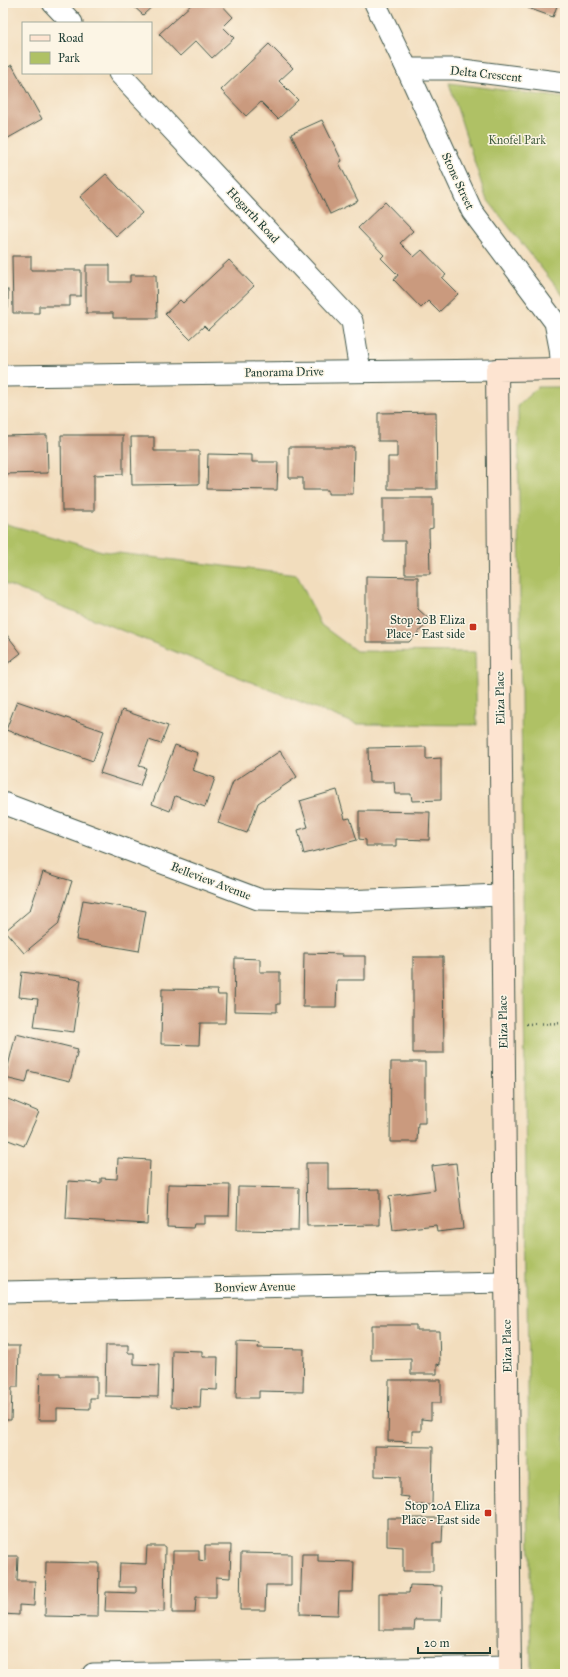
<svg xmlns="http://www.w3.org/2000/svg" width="568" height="1677" viewBox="0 0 568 1677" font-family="'IM FELL Great Primer',serif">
<rect width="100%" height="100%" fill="#fcf5e5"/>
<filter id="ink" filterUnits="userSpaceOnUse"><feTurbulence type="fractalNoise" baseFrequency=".025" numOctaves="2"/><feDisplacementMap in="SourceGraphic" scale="8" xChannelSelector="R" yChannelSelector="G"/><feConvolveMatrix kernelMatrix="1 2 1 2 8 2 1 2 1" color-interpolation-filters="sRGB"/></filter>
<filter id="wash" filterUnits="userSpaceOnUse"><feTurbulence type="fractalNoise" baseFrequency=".012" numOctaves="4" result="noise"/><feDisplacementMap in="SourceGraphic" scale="16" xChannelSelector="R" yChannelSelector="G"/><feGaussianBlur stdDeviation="0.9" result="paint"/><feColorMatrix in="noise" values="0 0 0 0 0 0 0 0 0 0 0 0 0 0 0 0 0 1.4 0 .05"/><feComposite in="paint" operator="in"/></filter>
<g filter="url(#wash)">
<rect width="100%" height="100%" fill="#f2ddbd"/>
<g fill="#afc165" stroke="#677f4c">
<path d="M449,83l116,15v200l-79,-100z"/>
<path d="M538,387h27v1287h-34l-13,-1269z"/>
<path d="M3,523l99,28 195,24 24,50 35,26 119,1 2,73 -121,-1 -353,-141z"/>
</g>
<g id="blocks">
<g fill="#ca9a7e">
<path d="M130,3h26l-13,12z"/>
<path d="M193,3h27l13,14 -10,10 11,11 -22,20 -16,-17 -16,15 -21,-22z"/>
<path d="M530,3h28l-5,14 -25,-9z"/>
<path d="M269,44l24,24 -14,13 19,19 -20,19 -17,-17 -15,14 -25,-26z"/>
<path d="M12,65l30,54 -39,22v-71z"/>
<path d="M322,120l20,41 -3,2 19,38 -28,13 -39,-80z"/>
<path d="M106,174l36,39 -26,23 -36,-39z"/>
<path d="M385,202l28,29 -13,12 14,14 8,-7 24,25 -4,3 16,16 -19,18 -11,-11 -7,7 -27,-28 4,-5 -17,-17 3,-3 -26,-27z"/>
<path d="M12,256h19v14h50v26h-11v10h-31v7h-26z"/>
<path d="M229,260l25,26 -46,44 -4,-4 -14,13 -25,-25 15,-14 3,3z"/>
<path d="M86,265h24v17h20v-7h26l1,43h-44v-5h-27z"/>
<rect x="3" y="290" width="5" height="17"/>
<path d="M436,412l1,77h-49v-32h9v-16h-19v-28z"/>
<path d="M47,435l1,38 -45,1v-38z"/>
<path d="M61,435h62v39l-29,1v36h-32z"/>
<path d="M131,437h23v14h45v33l-67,1z"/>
<path d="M289,447h65l-1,47h-25v-4h-25v-12h-14z"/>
<path d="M208,454l44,1v7h26l-1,28 -70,-1z"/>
<path d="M383,498h50v30l-4,1 1,45h-25v-33h-22z"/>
<path d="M366,576l52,1v32l12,11 -21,22h-43z"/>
<path d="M7,635l14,18 -18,14v-29z"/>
<path d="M17,701l87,30 -11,30 -87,-31z"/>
<path d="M122,710l46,16 -7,18 -12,-4 -10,26 7,2 -6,18 -40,-13z"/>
<path d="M175,745l23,8 -6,17 23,8 -10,29 -30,-11 -5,15 -18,-7z"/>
<path d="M426,747v12l15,-1v42l-29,1 -1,-7h-16l-1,-12h-25l-1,-34z"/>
<path d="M280,751l17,26 -39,26 -11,30 -29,-10 15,-41z"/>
<path d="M337,790l8,29 5,-1 7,22 -53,14 -6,-24 10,-3 -8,-26z"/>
<path d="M359,811l71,1 -1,28 -33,-1v7h-30v-6l-7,-1z"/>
<path d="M43,872l29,9 -14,44 -34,28 -19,-22 25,-21z"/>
<path d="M83,900l63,11 -7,40 -63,-11z"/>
<path d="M304,953l39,1 -1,2h23v24h-28l-1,27h-33z"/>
<path d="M413,957h30l1,96h-31z"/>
<path d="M235,958l25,1v13h20v32h-3v8l-43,-1z"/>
<path d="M22,972l59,8 -7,52 -40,-5 4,-28 -19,-2z"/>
<path d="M162,989l55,1 1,5h8l-1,28h-25l-1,22 -38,-1z"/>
<path d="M16,1034l62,15 -8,32 -41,-10 -3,12 -21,-5z"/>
<path d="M391,1062h34v61h-7l-1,19h-27z"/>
<path d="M3,1097l36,15 -15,34 -21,-8z"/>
<path d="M118,1158l32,2 -3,64 -81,-5 2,-38 33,2v-5l16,1z"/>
<path d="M306,1163h22v27l52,-1v36l-73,1z"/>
<path d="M456,1163l7,66 -26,3 -1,-7 -43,5 -4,-34 46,-6 -3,-24z"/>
<path d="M168,1184l62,1 -1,31h-25v8h-10l-1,4 -26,-1z"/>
<path d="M238,1187l61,1 -1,43 -61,-1z"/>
<path d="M371,1325h45v5h23l1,35 -3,-1v10h-26v-15l-40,1z"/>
<path d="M237,1342l22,1 -1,5 46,1 -1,43 -44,-1v7h-23z"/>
<path d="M106,1345h22v8h6v11l25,1 -1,32 -53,-1z"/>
<path d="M3,1346h16l-1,41h-6l-1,33h-8z"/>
<path d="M172,1350l30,1v6h16l-1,33 -16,-1 -1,19 -29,-1z"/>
<path d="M40,1373h20v3h37v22h-7v11l-33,-1v12h-19z"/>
<path d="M389,1380h52v23h-10v17l-10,-1v12h-9v11l-24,-1z"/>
<path d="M375,1446l58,1 -1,58h-24l1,-8 -9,-1v-19l-25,-1z"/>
<path d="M387,1518h56l-1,25h-9v28h-30v-24l-16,-1z"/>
<path d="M205,1545h26l-1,33 -14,-1v20h-20l-1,16h-23l1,-62h26v9l6,1z"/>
<path d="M147,1546h18l-1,66 -59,-1 1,-19 30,1v-6h-17l1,-24 26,1z"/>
<path d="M241,1553l50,1v31h-25l-1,25h-25z"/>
<path d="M302,1554h16v7l36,1 -1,30h-14l-1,23 -38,-1z"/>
<path d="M3,1556h15l-1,25h18l-1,25 -15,-1v10l-16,-1z"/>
<path d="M46,1562l53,1 -1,54 -53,-1z"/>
<path d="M410,1585l32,1 -1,34h-26l-1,10h-35v-37h30z"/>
</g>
</g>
</g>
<g filter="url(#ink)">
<use href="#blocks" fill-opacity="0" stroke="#3f5549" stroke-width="1"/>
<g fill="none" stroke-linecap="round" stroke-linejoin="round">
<defs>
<g id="street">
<path d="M53,3l19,20"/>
<path d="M375,3l32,66 65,142 83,111 5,26 2,21"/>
<path d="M407,69h48l110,14"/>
<path d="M119,73l233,248 8,50"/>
<path d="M3,376l494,-6"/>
<path d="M3,803l255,96 85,2 159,-6"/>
<path d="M3,1292l503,-10"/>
<path d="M93,1674l417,-7"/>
</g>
<path id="secondary" d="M510,1674l-13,-1304 68,-1"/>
</defs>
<use href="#street" stroke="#3f5549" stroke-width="23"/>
<use href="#secondary" stroke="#3f5549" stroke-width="24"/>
<path stroke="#3f5549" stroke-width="2.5" stroke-dasharray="1 3" stroke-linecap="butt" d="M526,1024l39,-1"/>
<use href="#street" stroke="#fff" stroke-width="21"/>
<use href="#secondary" stroke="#fde4d1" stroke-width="22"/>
</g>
</g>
<g fill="#c8321e" stroke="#fcf5e5" stroke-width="1.5">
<rect x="469" y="623" width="8" height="8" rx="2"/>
<rect x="484" y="1509" width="8" height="8" rx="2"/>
</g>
<g text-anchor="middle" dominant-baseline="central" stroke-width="3" stroke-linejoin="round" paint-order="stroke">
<g font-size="12" fill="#1f3d34" stroke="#fcf5e5">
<text transform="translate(486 74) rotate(6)">Delta Crescent</text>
<text transform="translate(458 181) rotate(65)">Stone Street</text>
<text transform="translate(253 215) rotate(47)">Hogarth Road</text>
<text transform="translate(284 372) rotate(-1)">Panorama Drive</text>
<text transform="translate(500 698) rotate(-91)">Eliza Place</text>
<text transform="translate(211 881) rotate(21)">Belleview Avenue</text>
<text transform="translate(503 1022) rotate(-91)">Eliza Place</text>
<text transform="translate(255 1287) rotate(-1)">Bonview Avenue</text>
<text transform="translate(507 1346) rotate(-91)">Eliza Place</text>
</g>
<g font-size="12" fill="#435e40" stroke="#fcf5e5">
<text x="517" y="140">Knofel Park</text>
</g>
<g font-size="12" fill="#1f3d34" stroke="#fcf5e5" text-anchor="end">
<text x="465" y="620">Stop 20B Eliza<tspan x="465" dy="14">Place - East side</tspan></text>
<text x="480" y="1506">Stop 20A Eliza<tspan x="480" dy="14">Place - East side</tspan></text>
</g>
</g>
<rect width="568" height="1677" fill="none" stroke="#fcf5e5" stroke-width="16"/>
<rect x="22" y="22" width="130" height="52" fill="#fcf5e5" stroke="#a4ab9e"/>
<rect x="30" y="35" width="20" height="6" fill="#fde4d1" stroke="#a4ab9e"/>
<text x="58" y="42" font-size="12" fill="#1f3d34">Road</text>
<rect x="30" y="52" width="20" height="12" fill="#afc165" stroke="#a4ab9e"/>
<text x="58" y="62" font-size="12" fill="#1f3d34">Park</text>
<path d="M418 1647v6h72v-6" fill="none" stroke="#1f3d34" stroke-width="2"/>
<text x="424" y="1647" font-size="12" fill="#1f3d34" stroke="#fcf5e5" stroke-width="3" paint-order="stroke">20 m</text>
</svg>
